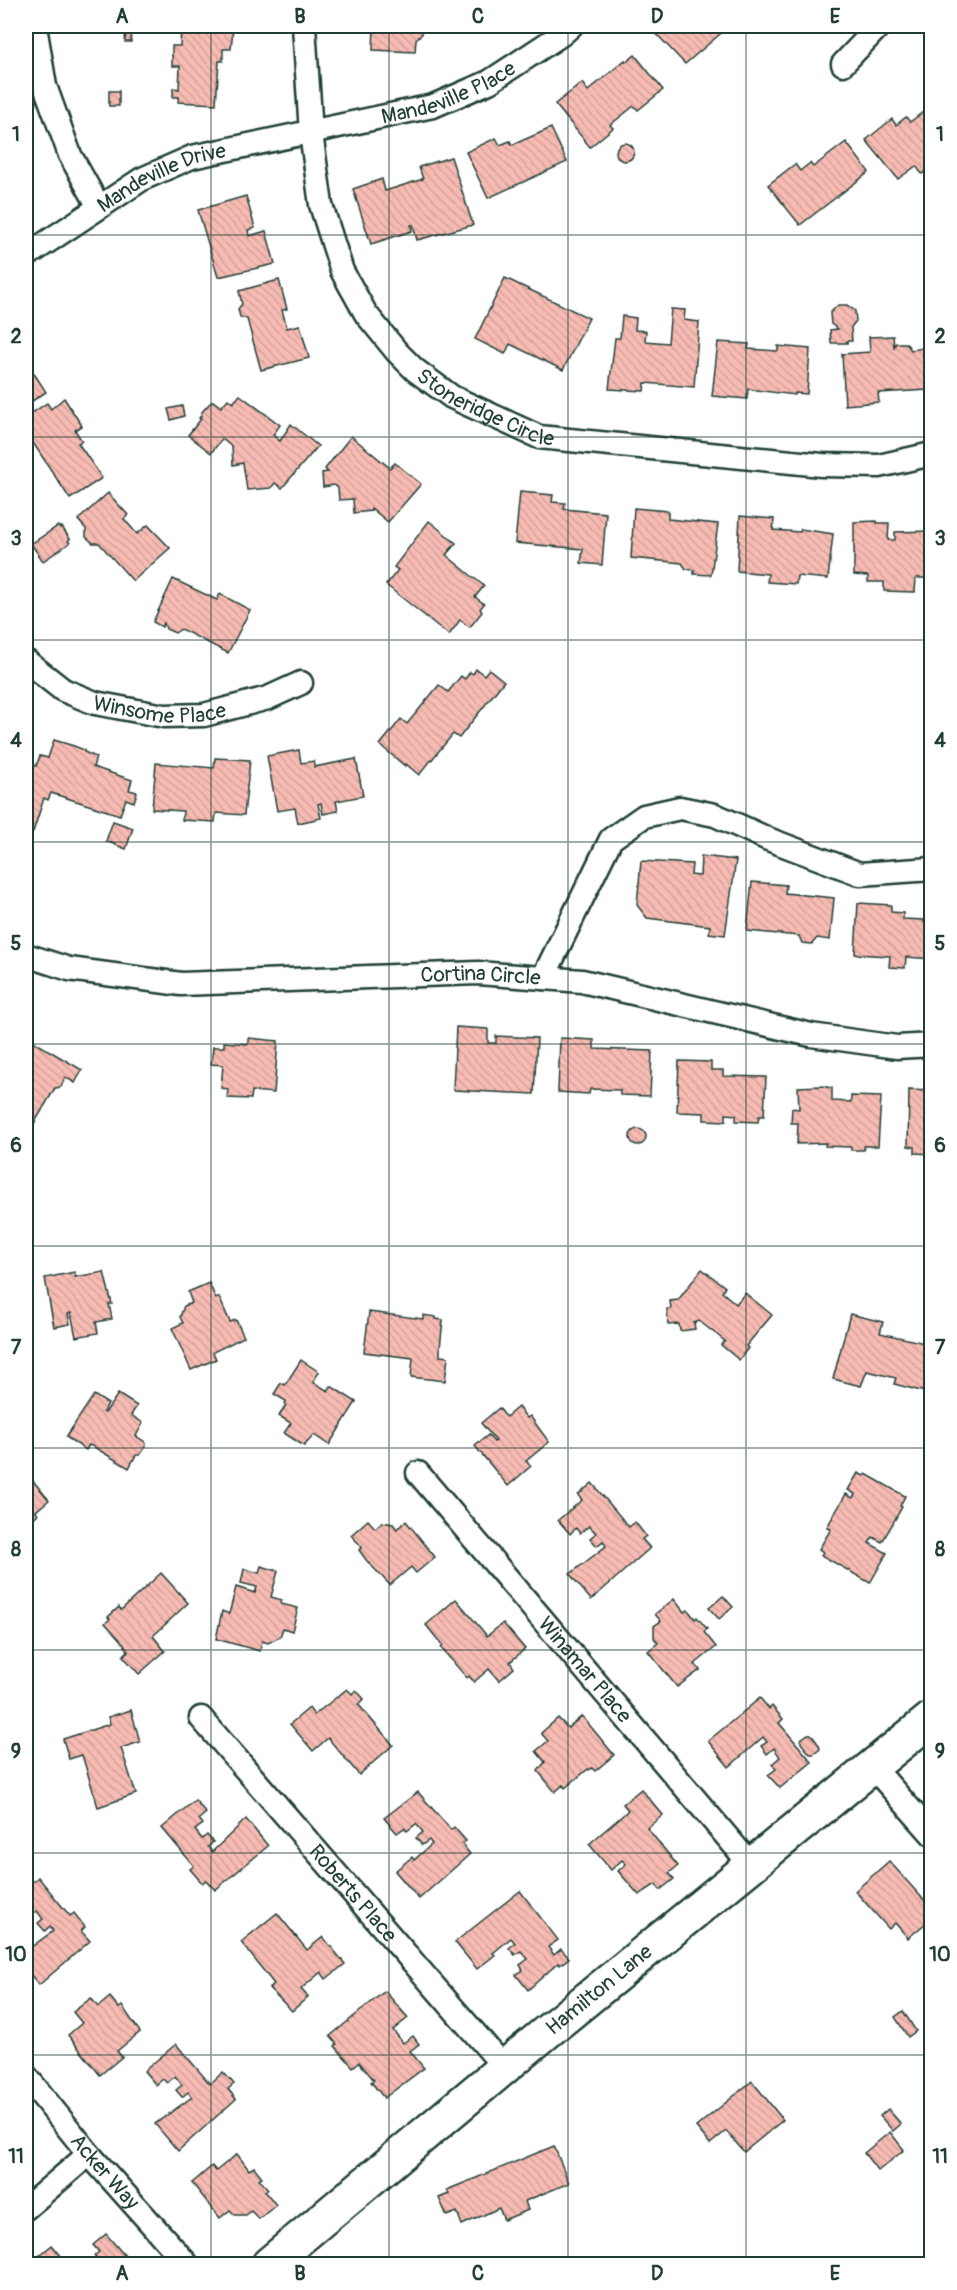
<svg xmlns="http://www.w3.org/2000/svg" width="957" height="2290" viewBox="0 0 957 2290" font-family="Pangolin,sans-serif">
  <defs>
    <pattern id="building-back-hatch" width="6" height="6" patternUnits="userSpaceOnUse" patternTransform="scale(1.5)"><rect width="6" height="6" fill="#f7bbb3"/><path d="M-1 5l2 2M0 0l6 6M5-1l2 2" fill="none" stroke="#d3a29b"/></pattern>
  </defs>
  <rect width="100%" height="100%" fill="#fff"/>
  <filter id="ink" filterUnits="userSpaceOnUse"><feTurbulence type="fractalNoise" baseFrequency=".0167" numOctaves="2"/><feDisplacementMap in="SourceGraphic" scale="12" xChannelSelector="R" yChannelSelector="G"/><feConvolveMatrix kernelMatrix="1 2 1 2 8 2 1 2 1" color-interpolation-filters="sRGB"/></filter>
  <g filter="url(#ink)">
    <!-- building -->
    <g fill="url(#building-back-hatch)" stroke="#1f3d34" stroke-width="1.5">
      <polygon points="126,26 172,26 131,26 131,42 125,42"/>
      <polygon points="181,26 231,26 233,28 231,49 223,49 223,61 219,61 216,104 178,102 179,97 173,97 173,88 179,89 180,66 172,66 172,46 180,46"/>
      <polygon points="374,26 422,26 422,34 416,39 415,52 373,50"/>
      <polygon points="649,26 723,26 726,29 685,64"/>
      <polygon points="635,55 663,90 638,110 634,106 610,125 613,128 590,147 555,104 582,83 588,91 625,60 626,62"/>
      <rect x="109" y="91" width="10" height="15"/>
      <polygon points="932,105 932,167 922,174 916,166 898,179 866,140 892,119 896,125 906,117 910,122"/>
      <polygon points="551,128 567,162 488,198 466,152 496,138 500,145 510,141 512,145"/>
      <polygon points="846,142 869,172 800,225 768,185 795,164 800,171 810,163 813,167"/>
      <circle cx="625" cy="152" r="9"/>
      <polygon points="451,157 473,225 417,240 413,225 411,225 412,231 371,244 353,189 382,179 385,191 423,179 419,167"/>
      <polygon points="246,196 255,228 248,230 249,236 266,231 275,264 218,277 198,210"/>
      <polygon points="505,278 589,318 563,370 510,344 505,354 475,339"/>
      <polygon points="279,280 287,309 282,310 287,328 300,325 309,358 261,370 247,319 240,317 238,309 242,304 239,291"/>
      <polygon points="838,305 847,305 855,311 856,321 851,327 852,341 847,341 847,343 831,343 830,330 838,329 831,324 830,313"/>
      <polygon points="671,309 685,310 684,320 699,322 694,387 645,383 644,391 609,389 615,338 620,338 622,316 636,318 635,330 646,331 645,341 668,343"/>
      <polygon points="893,336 894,347 896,343 906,343 911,350 923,348 928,390 878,393 879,402 845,405 842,354 870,352 869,337"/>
      <polygon points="718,342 749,344 748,349 778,351 778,346 810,349 807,394 795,393 795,395 748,389 747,399 712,396"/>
      <polygon points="28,364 46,392 26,405 26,365"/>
      <polygon points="240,395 280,425 273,435 280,441 291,424 318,446 282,488 275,483 271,488 247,490 243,463 233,465 232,447 222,439 211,453 188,435 201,419 199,418 202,414 201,413 209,404 213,401 221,407 228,399 233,403"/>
      <polygon points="64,398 82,426 75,430 82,441 78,443 102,478 70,499 26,432 26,417 47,403 51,409"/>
      <polygon points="182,406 184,416 171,420 168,409"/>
      <polygon points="351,436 390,468 395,463 421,484 388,522 371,508 371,511 354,513 353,499 339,500 338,488 334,485 323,487 322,473 328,472 325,469"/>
      <polygon points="520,492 553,495 552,502 565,503 564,509 606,513 602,565 581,563 583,549 515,543"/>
      <polygon points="108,493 128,515 124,519 137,534 148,525 170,548 133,581 99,543 93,543 86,537 86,529 78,520"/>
      <polygon points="634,508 668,511 668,519 718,524 711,575 694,574 694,570 686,569 682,563 631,558"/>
      <polygon points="740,516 774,519 773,530 800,532 801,529 833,534 828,579 797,576 796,584 767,582 768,574 737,571"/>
      <polygon points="429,521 456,543 446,555 484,586 475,597 484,604 480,609 482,612 470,627 460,620 449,635 386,585 398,570 394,567"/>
      <polygon points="877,521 877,523 889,523 888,540 895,540 895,532 932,531 932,578 916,578 915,592 884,591 884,582 868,582 868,576 854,575 854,522"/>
      <polygon points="58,526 60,528 62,527 70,539 68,541 70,543 43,561 31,544"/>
      <polygon points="173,579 217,600 220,594 250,610 228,653 181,629 175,633 166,629 164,623 162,627 153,622"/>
      <polygon points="476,669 484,675 489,669 504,681 459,738 453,734 419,775 406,764 405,766 380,745 401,719 407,724 439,685 448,692 461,676 465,679 470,672 473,674"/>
      <polygon points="54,740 74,746 84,750 84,752 96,757 93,767 132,780 129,790 137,792 134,802 126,799 120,815 51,793 48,800 44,798 33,832 26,830 26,791 34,765 36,766 40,756 48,758"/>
      <polygon points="299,750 301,763 314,761 314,767 356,759 363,796 336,801 338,811 323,814 321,803 318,804 321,818 298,823 295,808 277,811 267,756"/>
      <polygon points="215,758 250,760 244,815 216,813 215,822 182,820 183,811 152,809 156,763 214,768"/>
      <polygon points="113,821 133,828 126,849 106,841"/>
      <polygon points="701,856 736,860 725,935 709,933 710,926 647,918 637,905 641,861 692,864 691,875 700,876"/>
      <polygon points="752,882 786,885 785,893 834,898 830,940 817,938 812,944 802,943 799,936 747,931"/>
      <polygon points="858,903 891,905 891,912 903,913 903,919 924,920 924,922 929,922 932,921 932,959 906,957 905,968 889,967 890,956 855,954"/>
      <polygon points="456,1027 488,1029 488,1043 496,1043 496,1036 537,1038 534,1094 453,1090"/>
      <polygon points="248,1038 278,1041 274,1093 252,1091 251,1099 227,1098 228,1089 221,1088 223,1065 211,1064 213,1047 224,1047 224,1042 248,1044"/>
      <polygon points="560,1038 594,1040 594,1049 652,1051 650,1096 620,1095 620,1090 590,1089 589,1094 558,1092"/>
      <polygon points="31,1040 82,1070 75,1083 65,1077 61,1087 55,1088 28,1134 26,1132 26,1051"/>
      <polygon points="679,1061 711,1062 711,1070 723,1070 723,1076 766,1077 764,1116 759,1116 758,1122 736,1121 736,1115 726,1114 726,1121 704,1120 704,1113 677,1112"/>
      <polygon points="822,1086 832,1088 832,1101 851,1102 851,1096 881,1097 878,1146 864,1146 864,1150 851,1150 851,1147 825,1146 826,1143 797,1144 798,1123 791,1123 792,1108 799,1109 798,1087"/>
      <polygon points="909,1090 932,1091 932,1154 915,1153 915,1147 908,1146"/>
      <circle cx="638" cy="1137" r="8"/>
      <polygon points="702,1269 725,1287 722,1292 736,1304 745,1293 772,1315 746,1346 748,1348 739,1360 721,1345 725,1341 699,1321 694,1323 695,1329 680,1331 679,1324 668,1325 667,1309 671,1309 670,1301 678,1300"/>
      <polygon points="75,1272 75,1277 104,1272 112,1304 109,1304 112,1319 96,1322 98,1333 76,1337 71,1313 68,1314 70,1324 54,1327 45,1278"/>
      <polygon points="209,1283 216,1299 219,1297 230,1322 236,1320 244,1337 213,1352 216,1359 191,1370 172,1328 183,1323 180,1317 184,1306 192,1303 188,1292"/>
      <polygon points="369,1312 423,1319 423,1315 436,1317 435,1319 443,1320 440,1348 440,1356 448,1357 445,1381 411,1377 413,1358 364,1352"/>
      <polygon points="850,1314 883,1322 880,1333 925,1343 925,1346 932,1347 932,1367 925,1392 894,1384 896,1378 867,1371 861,1386 833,1379"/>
      <polygon points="301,1360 319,1372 313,1382 328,1391 331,1386 356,1402 329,1445 314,1435 304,1446 284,1433 291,1423 279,1416 286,1405 285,1404 286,1401 274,1394 281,1383 285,1385"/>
      <polygon points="118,1394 137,1406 131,1415 143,1423 136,1436 145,1442 146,1446 140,1455 136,1455 129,1468 94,1447 89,1445 86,1450 66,1437 94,1395 108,1404 103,1412 105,1413"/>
      <polygon points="518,1407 527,1418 530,1416 549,1442 526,1461 531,1466 508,1486 475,1446 488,1435 494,1442 496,1441 481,1423 499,1408 506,1417"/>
      <polygon points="858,1473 864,1476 866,1474 905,1496 900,1506 902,1507 882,1542 873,1537 869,1543 887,1553 870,1583 821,1555 823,1552 819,1549 831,1529 827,1527 846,1494 853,1498 855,1494 848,1490"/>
      <polygon points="34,1482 49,1500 36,1511 38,1514 26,1524 26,1487"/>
      <polygon points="592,1483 629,1527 635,1522 646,1536 642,1539 650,1548 591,1600 570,1574 606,1546 603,1541 597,1546 590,1538 596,1533 589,1526 580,1533 576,1528 570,1534 558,1520 582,1500 578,1495"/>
      <polygon points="368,1520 375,1528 382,1522 393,1524 397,1529 406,1521 435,1557 416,1573 411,1567 390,1585 367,1561 359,1550 362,1547 351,1535"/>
      <polygon points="261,1566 278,1571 271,1597 282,1600 281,1604 298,1608 292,1631 283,1628 280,1637 268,1643 262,1641 260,1651 216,1639 222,1611 229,1614 236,1587 255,1593 257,1587 241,1583 244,1569 259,1573"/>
      <polygon points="161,1573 188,1603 153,1636 165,1651 139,1674 123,1656 128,1651 124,1644 105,1623 110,1619 108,1617 119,1607 121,1610"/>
      <polygon points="723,1596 733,1607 719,1619 709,1608"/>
      <polygon points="456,1599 487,1636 503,1623 525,1649 510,1662 514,1668 499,1681 489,1669 474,1682 469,1676 467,1678 441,1648 443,1646 426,1625"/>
      <polygon points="674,1599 684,1612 688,1610 695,1619 697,1617 707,1629 704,1632 716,1647 695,1664 700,1670 677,1687 648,1651 658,1643 654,1638 654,1626 661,1621 655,1614"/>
      <polygon points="347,1689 352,1694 356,1690 364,1699 358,1704 393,1745 359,1775 328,1738 313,1751 290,1724 309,1708 314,1715"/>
      <polygon points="760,1698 769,1709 772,1706 783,1719 779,1723 812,1762 780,1788 768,1775 776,1769 772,1764 780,1757 774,1748 767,1754 761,1746 767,1742 763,1737 729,1767 708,1741"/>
      <polygon points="131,1710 140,1742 121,1748 136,1794 98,1807 82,1755 69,1759 63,1739 110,1724 108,1717"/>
      <polygon points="582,1716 614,1755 595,1771 592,1768 589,1770 588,1769 565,1788 563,1785 555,1792 538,1771 545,1762 536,1751 548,1741 541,1733 558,1718 568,1728"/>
      <polygon points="808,1734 811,1734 819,1745 820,1749 814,1754 810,1754 801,1743 801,1739"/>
      <polygon points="641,1789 663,1815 647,1828 678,1866 669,1873 674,1879 660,1890 656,1884 639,1895 618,1871 626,1864 622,1860 611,1870 589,1844 623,1815 628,1810 623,1804"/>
      <polygon points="418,1792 451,1830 454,1827 466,1841 462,1844 470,1854 419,1899 395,1871 412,1857 414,1860 432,1844 429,1840 422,1845 416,1838 423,1832 416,1824 407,1831 404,1828 397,1833 384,1818"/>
      <polygon points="195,1800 206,1813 199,1819 203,1824 195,1830 202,1839 207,1835 213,1842 208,1847 212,1852 246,1819 268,1846 215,1890 206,1880 202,1883 190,1869 194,1866 162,1828"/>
      <polygon points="889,1861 932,1909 932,1918 908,1938 895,1923 889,1929 855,1891"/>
      <polygon points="38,1877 70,1916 74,1913 85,1927 81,1931 90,1941 39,1985 26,1969 26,1951 53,1931 50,1926 45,1931 38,1923 43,1919 37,1911 28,1918 26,1916 26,1888"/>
      <polygon points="520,1891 558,1940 548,1947 554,1955 561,1949 569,1958 560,1965 558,1963 528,1990 516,1975 523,1970 520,1965 528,1959 521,1951 515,1955 509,1948 515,1943 511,1938 493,1953 495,1955 477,1969 455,1942"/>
      <polygon points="277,1913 307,1950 323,1937 345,1964 326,1979 321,1972 301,1989 308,1997 292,2011 269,1988 274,1984 241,1942"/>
      <polygon points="385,1991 408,2018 393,2030 403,2043 413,2036 419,2044 410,2051 424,2068 384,2098 371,2082 374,2080 359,2062 353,2067 335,2046 337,2044 330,2036"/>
      <polygon points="110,1997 119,2008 122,2006 140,2032 117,2051 122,2057 100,2075 68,2035 82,2023 73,2012 91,1998 98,2007"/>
      <polygon points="903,2011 916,2031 908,2037 895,2017"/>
      <polygon points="176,2044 210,2084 223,2072 234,2084 228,2089 236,2099 178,2151 155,2124 192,2097 188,2092 182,2097 176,2090 182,2085 175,2076 167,2083 163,2079 156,2085 144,2071"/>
      <polygon points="752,2081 783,2120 744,2152 726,2131 710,2144 696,2127"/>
      <polygon points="888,2109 901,2124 893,2131 880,2116"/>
      <polygon points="890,2132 904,2150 878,2171 864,2153"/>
      <polygon points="554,2146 569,2183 525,2201 528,2210 504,2220 499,2208 462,2225 457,2212 447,2216 439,2198 449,2194 447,2190"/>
      <polygon points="237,2154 249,2170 254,2167 262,2177 259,2179 268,2189 265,2191 276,2205 259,2219 251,2211 246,2215 235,2215 230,2210 220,2218 192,2183 212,2166 216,2171"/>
      <polygon points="106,2234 132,2264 101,2264 94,2256 99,2252 93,2245"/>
      <polygon points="52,2245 68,2264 29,2264"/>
    </g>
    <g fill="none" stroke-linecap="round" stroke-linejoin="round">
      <defs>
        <g id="street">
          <polyline points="35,26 45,86 70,155 99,207"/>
          <path id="s1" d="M 304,26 L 311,133 L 321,205 L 342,271 L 366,314 L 397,352 L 415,370 L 452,397 L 539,437 L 822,465 L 879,466 L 932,454"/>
          <polyline points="843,64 879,26"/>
          <path id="s2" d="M 26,256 L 142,179 L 192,157 L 433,106 L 489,82 L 562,34 L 571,26"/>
          <path id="s3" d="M 26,661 L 63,690 L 95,703 L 164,716 L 204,715 L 268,698 L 301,683"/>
          <path id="s4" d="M 26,955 L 69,969 L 181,984 L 478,973 L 582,981 L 811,1035 L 897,1047 L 932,1045"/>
          <polyline points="543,978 611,839 644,816 680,808 715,815 768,839 860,874 932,869"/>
          <path id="s5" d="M 418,1473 L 751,1865"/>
          <path id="s6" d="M 201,1718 L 505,2068"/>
          <polyline points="873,1767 932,1834"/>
          <path id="s7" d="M 26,2076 L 89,2154 L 187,2264"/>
          <polyline points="26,2208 89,2154"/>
        </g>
        <g id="secondary">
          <path id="s8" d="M 269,2264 L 543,2035 L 932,1718"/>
        </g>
      </defs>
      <!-- street casing -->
      <use href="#street" stroke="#1f3d34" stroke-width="27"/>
      <!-- secondary casing -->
      <use href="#secondary" stroke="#1f3d34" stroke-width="38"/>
      <!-- street -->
      <use href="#street" stroke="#fff" stroke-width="22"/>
      <!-- secondary -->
      <use href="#secondary" stroke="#fff" stroke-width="33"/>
    </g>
  </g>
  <!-- grid -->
  <path fill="none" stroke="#1f3d34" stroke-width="1.5" stroke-opacity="0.55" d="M 211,26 L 211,2264M 389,26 L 389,2264M 568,26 L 568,2264M 746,26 L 746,2264M 26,235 L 932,235M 26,437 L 932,437M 26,640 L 932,640M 26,842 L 932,842M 26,1044 L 932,1044M 26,1246 L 932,1246M 26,1448 L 932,1448M 26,1650 L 932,1650M 26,1853 L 932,1853M 26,2055 L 932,2055"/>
  <g text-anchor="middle" stroke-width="6" stroke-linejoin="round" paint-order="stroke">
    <!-- street labels -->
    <g font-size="21" fill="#1f3d34" stroke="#fff">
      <text dy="7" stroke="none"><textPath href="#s2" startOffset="459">Mandeville Place</textPath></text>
      <text dy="7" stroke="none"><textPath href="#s2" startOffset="158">Mandeville Drive</textPath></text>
      <text dy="7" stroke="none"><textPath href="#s1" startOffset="454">Stoneridge Circle</textPath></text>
      <text dy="7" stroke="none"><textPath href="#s3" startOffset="147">Winsome Place</textPath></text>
      <text dy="7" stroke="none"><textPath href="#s4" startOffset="458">Cortina Circle</textPath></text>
      <text dy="7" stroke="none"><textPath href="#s5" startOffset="258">Winamar Place</textPath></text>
      <text dy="7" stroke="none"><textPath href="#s6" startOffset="232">Roberts Place</textPath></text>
      <text dy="7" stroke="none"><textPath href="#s8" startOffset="429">Hamilton Lane</textPath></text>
      <text dy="7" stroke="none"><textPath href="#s7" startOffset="124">Acker Way</textPath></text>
    </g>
  </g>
  <!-- margin -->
  <rect width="957" height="2290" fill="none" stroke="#fff" stroke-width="66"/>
  <rect x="33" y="33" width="891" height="2224" fill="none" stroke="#1f3d34" stroke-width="2"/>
  <g font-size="20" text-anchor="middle" font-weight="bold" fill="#1f3d34">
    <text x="122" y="23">A</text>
    <text x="300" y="23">B</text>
    <text x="478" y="23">C</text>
    <text x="657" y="23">D</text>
    <text x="835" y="23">E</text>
    <text x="16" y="141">1</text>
    <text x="940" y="141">1</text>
    <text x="16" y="343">2</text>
    <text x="940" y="343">2</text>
    <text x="16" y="545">3</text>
    <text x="940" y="545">3</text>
    <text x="16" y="747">4</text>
    <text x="940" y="747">4</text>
    <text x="16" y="950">5</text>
    <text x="940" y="950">5</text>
    <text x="16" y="1152">6</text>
    <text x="940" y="1152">6</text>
    <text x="16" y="1354">7</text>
    <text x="940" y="1354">7</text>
    <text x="16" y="1556">8</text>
    <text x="940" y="1556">8</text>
    <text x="16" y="1758">9</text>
    <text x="940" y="1758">9</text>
    <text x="16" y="1961">10</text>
    <text x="940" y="1961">10</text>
    <text x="16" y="2163">11</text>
    <text x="940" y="2163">11</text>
    <text x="122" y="2280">A</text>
    <text x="300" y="2280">B</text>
    <text x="478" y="2280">C</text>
    <text x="657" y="2280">D</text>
    <text x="835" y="2280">E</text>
  </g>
</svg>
